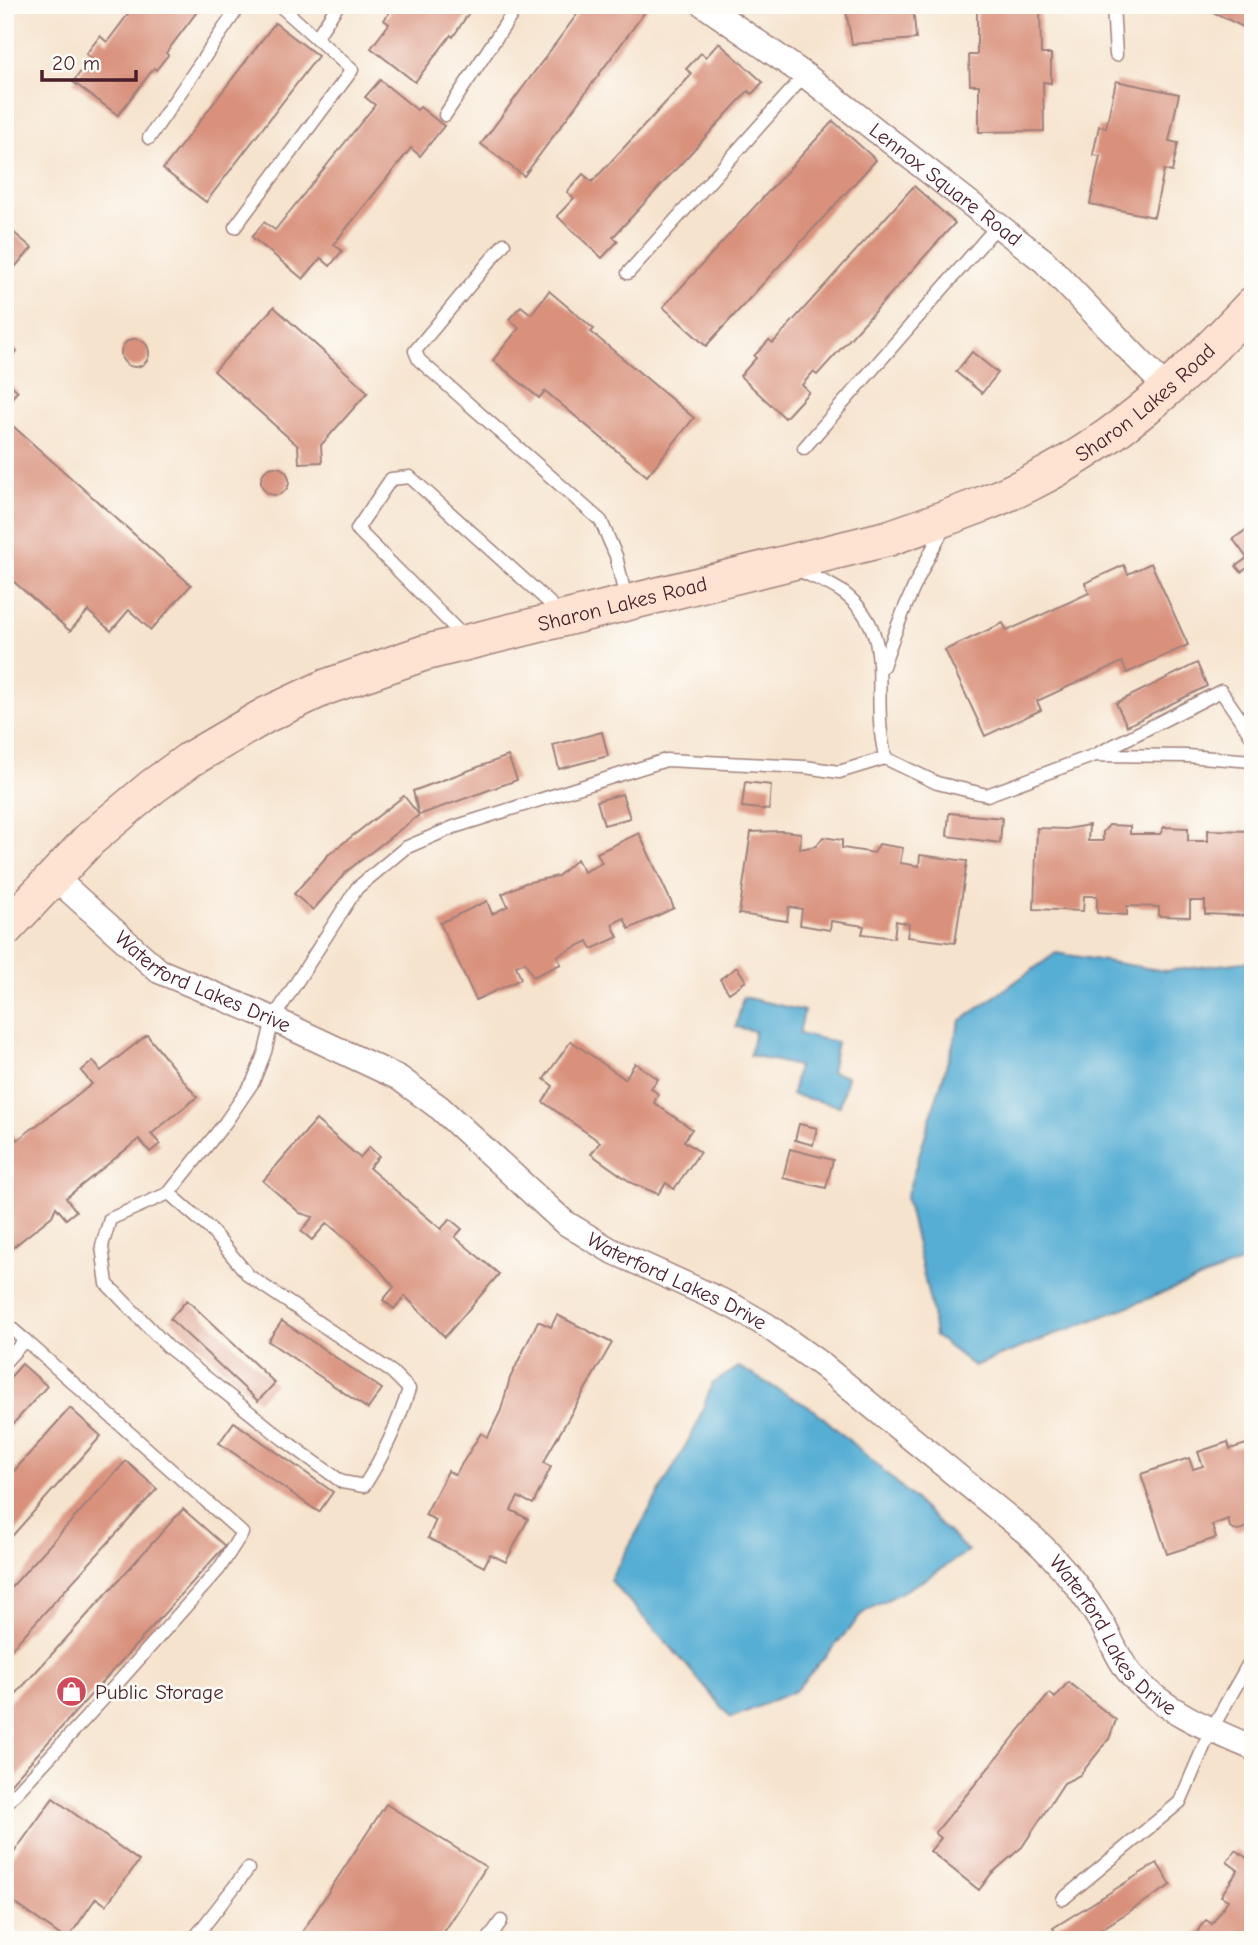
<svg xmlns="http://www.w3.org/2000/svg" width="1258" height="1945" viewBox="0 0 1258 1945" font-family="'Comic Neue',sans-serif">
  <rect width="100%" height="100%" fill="#fdfcf7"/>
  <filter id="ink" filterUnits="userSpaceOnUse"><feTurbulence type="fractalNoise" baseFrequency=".0143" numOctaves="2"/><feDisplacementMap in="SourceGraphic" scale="14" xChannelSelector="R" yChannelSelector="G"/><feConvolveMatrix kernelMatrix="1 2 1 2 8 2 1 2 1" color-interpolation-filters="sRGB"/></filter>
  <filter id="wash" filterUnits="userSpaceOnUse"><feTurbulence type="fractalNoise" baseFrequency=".00686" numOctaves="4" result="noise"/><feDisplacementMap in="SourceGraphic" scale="28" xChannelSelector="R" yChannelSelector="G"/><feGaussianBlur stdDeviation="1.57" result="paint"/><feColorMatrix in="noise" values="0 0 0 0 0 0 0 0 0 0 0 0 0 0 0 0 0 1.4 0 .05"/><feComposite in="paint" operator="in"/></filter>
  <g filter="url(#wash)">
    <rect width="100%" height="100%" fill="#f6e3cd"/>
    <!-- water -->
    <g fill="#57aed4" stroke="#506680" stroke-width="2">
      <polygon points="1056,953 1165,971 1253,961 1253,1258 974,1366 935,1336 931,1306 906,1198 960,1021"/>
      <polygon points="743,997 804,1011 799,1034 837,1042 831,1072 847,1076 840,1106 792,1095 798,1066 750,1055 755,1031 736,1027"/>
      <polygon points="739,1367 816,1411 897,1483 968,1551 926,1579 864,1612 795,1691 731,1718 670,1646 610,1580 696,1427 712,1384"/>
    </g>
    <g id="blocks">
      <!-- building -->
      <g fill="#d9917b">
        <polygon points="135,5 202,5 166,53 168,55 156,70 154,68 118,115 73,82 91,58 86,54 100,36 107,42"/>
        <polygon points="395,5 405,9 407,5 474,5 453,37 451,35 415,82 371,48 389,24 384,20"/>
        <polygon points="584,5 650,5 524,176 481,144"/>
        <polygon points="845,5 913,5 916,39 852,44"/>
        <polygon points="1199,5 1253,5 1253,32"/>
        <polygon points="1040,6 1041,54 1051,54 1051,83 1043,82 1044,131 979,132 979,85 970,85 969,55 977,55 977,7"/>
        <polygon points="275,23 318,56 206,202 163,169"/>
        <polygon points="719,43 763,82 752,94 748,91 613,237 618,241 602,258 557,216 574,198 567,192 583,174 592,182 692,74 686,69 701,53 706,57"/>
        <polygon points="380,80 417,110 420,107 444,126 420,156 411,148 334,244 342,251 330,266 321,258 303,279 252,237 264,222 275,230 375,105 365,97"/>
        <polygon points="1116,81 1179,94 1169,141 1178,143 1172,172 1164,170 1154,217 1090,204 1100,156 1093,155 1099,126 1106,128"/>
        <polygon points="833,121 876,160 706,346 663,307"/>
        <polygon points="914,186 955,223 817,375 813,372 802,385 809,392 785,418 740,376 756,358 754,356 769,340 773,343"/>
        <polygon points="5,225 32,248 5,278"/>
        <polygon points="549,291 594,329 591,332 694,418 647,476 545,391 539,398 493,360 519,328 509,319 521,306 531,314"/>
        <polygon points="5,302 14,309 5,319"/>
        <polygon points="274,307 368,392 321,445 322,462 299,463 298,446 214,371"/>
        <circle cx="135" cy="353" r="14"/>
        <polygon points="5,341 17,351 5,364"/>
        <polygon points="972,352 998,373 982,393 956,372"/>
        <polygon points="5,380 18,391 5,405"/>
        <polygon points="5,419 191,585 151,630 129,610 111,631 88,611 70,631 5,574"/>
        <circle cx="275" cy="481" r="14"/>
        <polygon points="1253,525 1253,564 1241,572 1236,566 1247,558 1233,539"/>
        <polygon points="1151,563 1188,645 1127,673 1122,662 1037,701 1041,710 985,736 945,650 1003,623 1007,631 1089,593 1085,583 1124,565 1128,574"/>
        <polygon points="1197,663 1207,686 1127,726 1116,703"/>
        <polygon points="602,732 608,756 559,769 553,745"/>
        <polygon points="508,756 517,780 419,815 413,791"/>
        <polygon points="745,782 771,785 769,810 742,807"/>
        <polygon points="622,794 630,818 604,825 597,801"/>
        <polygon points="404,796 419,815 347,871 313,910 294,894 328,855"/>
        <polygon points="949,813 1002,818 1000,843 947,836"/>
        <polygon points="1089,825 1088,841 1103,841 1103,832 1109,825 1130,826 1130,834 1160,834 1164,827 1188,828 1188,841 1208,841 1208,830 1253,831 1253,916 1205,914 1205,901 1190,901 1190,917 1159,916 1159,907 1127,906 1127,915 1097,913 1097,896 1084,896 1083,911 1034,909 1037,828 1066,829"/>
        <polygon points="781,831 801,833 800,849 816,846 823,837 842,840 842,848 874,853 879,844 903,848 900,863 919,866 920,855 967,861 955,943 907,937 909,924 896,921 894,938 862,934 864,926 831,921 830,930 800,925 802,909 789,907 787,921 739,914 751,832"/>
        <polygon points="639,833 674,908 629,929 624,918 612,924 618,937 592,949 588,941 557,956 561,964 533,977 525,962 516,966 521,979 476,1000 440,923 487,901 492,914 508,906 502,894 525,883 558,876 577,859 584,872 602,863 597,853"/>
        <polygon points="737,967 746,981 729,993 720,979"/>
        <polygon points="147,1035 197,1097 151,1134 160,1144 150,1152 139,1139 66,1198 76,1211 66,1219 56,1207 52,1216 12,1248 5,1240 5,1150 8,1148 5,1145 5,1130 7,1128 17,1140 92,1084 81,1071 93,1061 101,1071"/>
        <polygon points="571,1041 625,1079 635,1063 658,1079 651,1088 658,1094 654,1103 692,1129 684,1141 700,1152 674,1189 666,1183 658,1194 632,1183 591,1154 600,1142 543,1102 553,1086 544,1079"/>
        <polygon points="316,1120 360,1158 369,1147 379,1156 369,1168 441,1229 450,1219 462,1229 455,1237 499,1274 445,1337 405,1296 394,1309 383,1300 394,1287 373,1262 327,1223 312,1240 301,1231 313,1217 300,1213 263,1181"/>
        <polygon points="799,1124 817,1128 813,1145 795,1140"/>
        <polygon points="790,1149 833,1160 826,1188 783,1178"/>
        <polygon points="187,1300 275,1383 258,1401 170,1319"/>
        <polygon points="557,1315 612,1343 549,1452 544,1463 551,1467 533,1504 518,1497 511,1510 528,1519 506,1562 490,1554 484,1567 428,1538 436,1520 425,1515 448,1471 455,1475 481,1433 488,1437 501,1410 510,1378 538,1321 551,1327"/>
        <polygon points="282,1321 382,1389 368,1409 268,1341"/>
        <polygon points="22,1364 47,1386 5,1433 5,1383"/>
        <polygon points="70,1408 101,1436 5,1544 5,1481"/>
        <polygon points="234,1422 333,1492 319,1512 219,1443"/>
        <polygon points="1228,1442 1230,1449 1253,1442 1253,1525 1237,1531 1230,1527 1228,1519 1212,1525 1216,1538 1167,1554 1141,1474 1189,1458 1193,1469 1203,1466 1198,1452"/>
        <polygon points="126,1461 157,1489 5,1656 5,1594"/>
        <polygon points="183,1509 225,1546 5,1790 5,1706"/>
        <polygon points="1068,1682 1116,1720 1109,1739 1080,1775 1064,1783 1022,1847 991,1874 979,1890 930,1851 941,1838 935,1833 1050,1693 1055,1698"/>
        <polygon points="53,1798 139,1861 106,1905 96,1898 67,1940 5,1896 5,1865"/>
        <polygon points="386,1804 486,1867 439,1940 297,1940"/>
        <polygon points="1253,1849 1253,1940 1192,1940 1206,1920 1212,1924 1228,1900 1221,1896 1238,1870 1227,1862 1235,1850 1247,1858"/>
        <polygon points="1157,1863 1171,1885 1084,1940 1060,1940 1053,1928"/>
      </g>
    </g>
  </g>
  <g filter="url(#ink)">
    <use href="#blocks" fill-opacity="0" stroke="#a0817c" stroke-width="2"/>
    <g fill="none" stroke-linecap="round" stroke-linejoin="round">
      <defs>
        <g id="lane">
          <polyline points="1113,5 1116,55"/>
          <polyline points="316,38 338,5"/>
          <polyline points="445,115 518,5"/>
          <polyline points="149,138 240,5"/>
          <polyline points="235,227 352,70 279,5"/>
          <polyline points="504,244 415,351 419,360 601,521 616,556 626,600"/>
          <polyline points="628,273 805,75"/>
          <polyline points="804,448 998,225"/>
          <path d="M 796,569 C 812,577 831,583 845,594 C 889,629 877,671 880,720 C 880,732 883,745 885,758"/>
          <polyline points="466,639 357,529 391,479 410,477 562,614"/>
          <path d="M 883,666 C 900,615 918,574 945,526"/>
          <polyline points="1097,754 1221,691 1253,738"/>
          <path d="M 169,1193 L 210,1229 L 249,1276 L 392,1372 L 409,1389 C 398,1424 384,1455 364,1486 L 342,1482 L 283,1439 L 168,1347 L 107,1284 L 102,1246 L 110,1219 L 169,1193 L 225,1123 L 253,1082 L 265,1052 L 273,1019 L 357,888 L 405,848 L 454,827 L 666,760 L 805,767 L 839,772 L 885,758 L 937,783 L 987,795 L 1095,755 L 1187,756 L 1253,761"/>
          <polyline points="5,1323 25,1340"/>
          <polyline points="5,1362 25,1340 242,1533 219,1569 107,1695 5,1805"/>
          <polyline points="1063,1899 1180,1802 1211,1730 1253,1656"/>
          <polyline points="193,1940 248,1869"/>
          <polyline points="488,1940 501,1921"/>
        </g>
        <g id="street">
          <path id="s1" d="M 704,5 L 805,75 L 1044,261 L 1167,389"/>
          <path id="s2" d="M 53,876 L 159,971 L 273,1019 L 399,1078 L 440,1108 L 564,1222 L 610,1250 L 733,1306 L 766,1325 L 823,1366 L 1032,1537 C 1062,1564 1082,1591 1103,1625 C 1112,1642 1120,1663 1133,1677 C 1164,1711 1211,1730 1253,1748"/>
        </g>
        <g id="secondary">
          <path id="s3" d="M 5,929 L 90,839 L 152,787 L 189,760 L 266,715 L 326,687 L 424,653 L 889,538 C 939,520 991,504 1038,479 C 1122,436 1190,372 1253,304"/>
        </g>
      </defs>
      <!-- lane casing -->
      <use href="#lane" stroke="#a0817c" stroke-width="15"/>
      <!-- street casing -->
      <use href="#street" stroke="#a0817c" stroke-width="27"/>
      <!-- secondary casing -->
      <use href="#secondary" stroke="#a0817c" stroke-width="38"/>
      <!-- lane -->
      <use href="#lane" stroke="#fff" stroke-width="12"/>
      <!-- street -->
      <use href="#street" stroke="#fff" stroke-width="24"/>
      <!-- secondary -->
      <use href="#secondary" stroke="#fee3d2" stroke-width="35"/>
    </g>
  </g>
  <!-- icons -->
  <defs>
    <symbol id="shop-disc" viewBox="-11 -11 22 22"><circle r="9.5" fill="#d1495b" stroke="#fdfcf7"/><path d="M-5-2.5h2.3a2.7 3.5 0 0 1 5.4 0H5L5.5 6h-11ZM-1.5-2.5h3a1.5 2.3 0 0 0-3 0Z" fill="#fff"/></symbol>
  </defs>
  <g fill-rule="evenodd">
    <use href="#shop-disc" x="54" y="1674" width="35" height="35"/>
  </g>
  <g text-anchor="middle" stroke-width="5" stroke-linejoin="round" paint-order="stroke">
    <!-- street labels -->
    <g font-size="21" fill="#4a1f2b" stroke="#fdfcf7">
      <text dy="7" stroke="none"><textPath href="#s1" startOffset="301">Lennox Square Road</textPath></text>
      <text dy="7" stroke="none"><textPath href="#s3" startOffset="1281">Sharon Lakes Road</textPath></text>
      <text dy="7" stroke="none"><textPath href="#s3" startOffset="714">Sharon Lakes Road</textPath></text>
      <text dy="7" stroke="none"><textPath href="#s2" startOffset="186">Waterford Lakes Drive</textPath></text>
      <text dy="7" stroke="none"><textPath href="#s2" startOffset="752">Waterford Lakes Drive</textPath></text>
      <text dy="7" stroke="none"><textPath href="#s2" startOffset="1320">Waterford Lakes Drive</textPath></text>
    </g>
    <!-- poi labels -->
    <g font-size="21" fill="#4a1f2b" stroke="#fdfcf7" text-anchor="start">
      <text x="95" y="1699">Public Storage</text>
    </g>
  </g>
  <!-- margin -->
  <rect width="1258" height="1945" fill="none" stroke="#fdfcf7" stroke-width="28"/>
  <!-- scale -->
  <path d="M42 70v10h94v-10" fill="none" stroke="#4a1f2b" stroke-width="3.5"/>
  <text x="52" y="70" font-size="21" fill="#4a1f2b" stroke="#fdfcf7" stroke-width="5" paint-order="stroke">20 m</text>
</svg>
